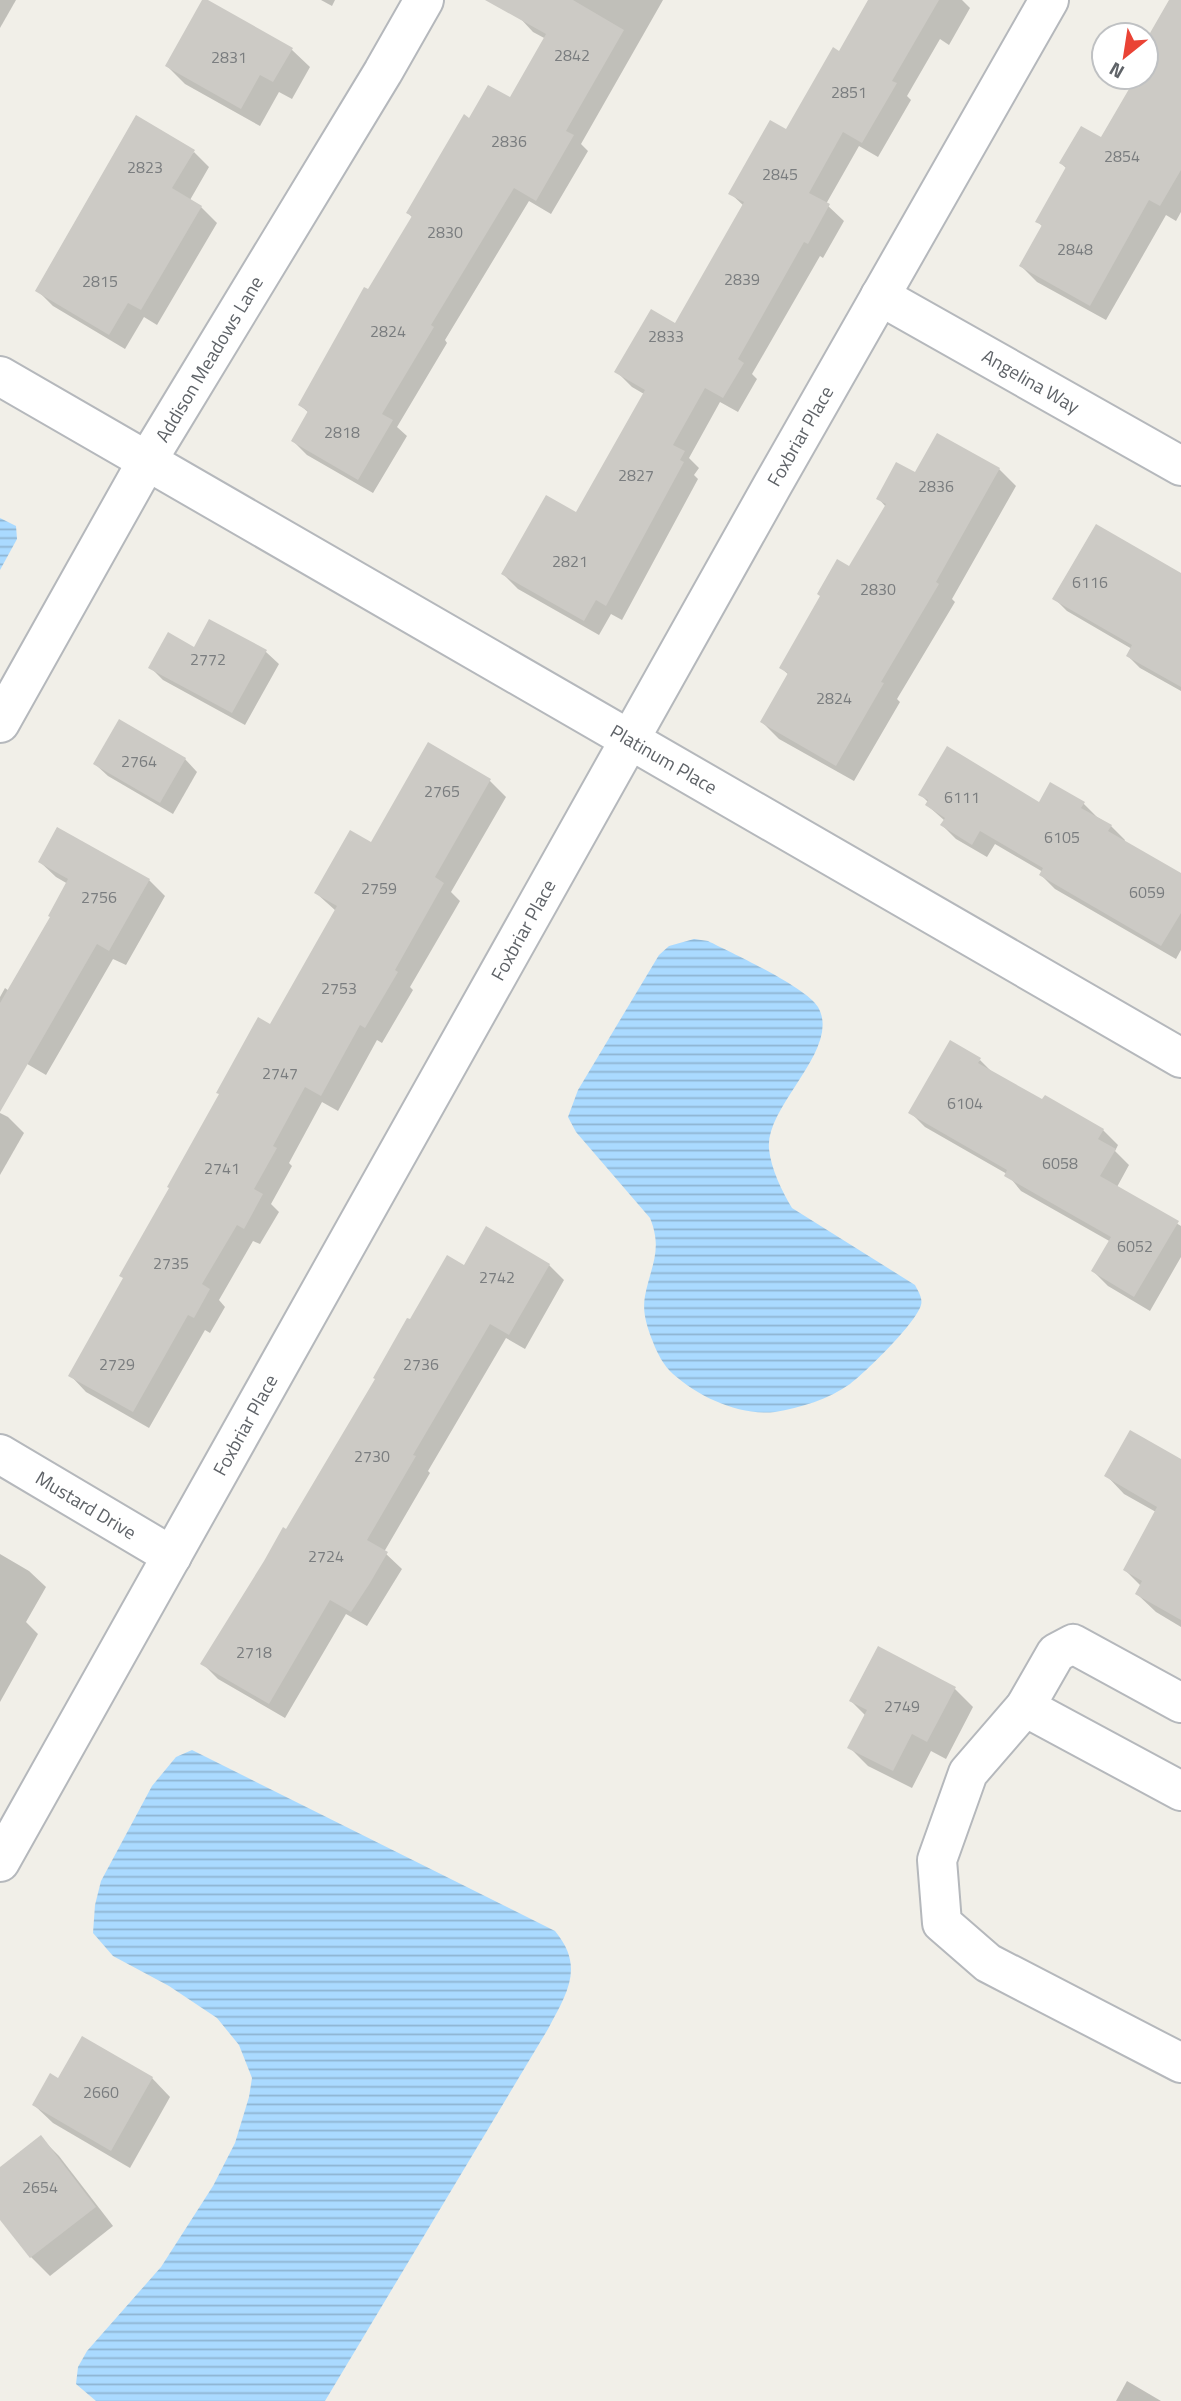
<svg xmlns="http://www.w3.org/2000/svg" width="1181" height="2401" viewBox="0 0 1181 2401" font-family="'Titillium Web',sans-serif">
  <defs>
    <pattern id="water-rules" width="6" height="5" patternUnits="userSpaceOnUse" patternTransform="scale(1.75)"><rect width="6" height="5" fill="#aadaff"/><path d="M0 2.5h6" fill="none" stroke="#8eb4d2"/></pattern>
  </defs>
  <rect width="100%" height="100%" fill="#f1efe8"/>
  <!-- water -->
  <g fill="url(#water-rules)">
    <polygon points="0,518 16,526 17,539 0,570"/>
    <path d="M 694,939 L 708,941 C 732,953 806,987 818,1007 C 842,1049 765,1105 769,1149 C 771,1169 782,1191 792,1208 L 915,1285 C 918,1291 923,1298 921,1305 C 916,1323 866,1372 850,1384 C 829,1399 800,1408 775,1412 C 739,1416 699,1397 673,1374 C 664,1366 657,1353 653,1342 C 647,1327 642,1312 645,1296 C 651,1265 663,1250 650,1218 L 576,1132 L 568,1117 L 578,1090 L 659,955 L 669,946 Z"/>
    <path d="M 192,1750 L 555,1931 C 585,1967 567,1993 548,2029 L 325,2401 L 96,2401 L 76,2384 L 78,2367 L 87,2351 L 161,2267 L 213,2186 L 235,2143 L 249,2097 L 252,2078 L 239,2045 L 217,2018 L 169,1986 L 113,1956 L 93,1933 L 95,1905 L 101,1881 L 152,1786 L 176,1757 Z"/>
  </g>
  <!-- shadow -->
  <g fill="#0003">
    <polygon points="0,0 16,0 0,28"/>
    <polygon points="204,0 291,49 310,67 292,99 279,92 260,126 185,84 167,66"/>
    <polygon points="321,0 335,0 332,6"/>
    <polygon points="529,0 663,0 581,144 588,151 551,214 529,201 445,340 447,343 397,427 407,436 373,493 307,455 293,441 309,413 300,405 413,218 408,213 470,120 510,100 546,39 533,32 519,17"/>
    <polygon points="870,0 962,0 970,8 949,45 940,39 907,96 911,100 878,157 859,146 826,204 844,221 823,258 820,256 752,374 757,379 738,412 720,402 689,458 699,468 694,475 698,479 622,620 611,614 599,635 518,589 503,574 576,514 644,394 632,387 617,372 676,326 744,206 731,194 786,132 840,53"/>
    <polygon points="1171,0 1181,0 1181,212 1176,221 1166,215 1106,320 1037,282 1021,266 1043,227 1037,221 1067,169 1061,163 1102,139 1136,80 1132,77 1146,77 1146,35 1141,35 1143,32 1151,36"/>
    <polygon points="194,152 209,167 190,200 201,207 217,223 157,325 144,317 125,349 53,306 38,291"/>
    <polygon points="999,469 1016,486 952,599 955,602 897,699 900,702 854,781 779,739 762,722 789,675 781,668 849,568 886,507 878,498 916,475"/>
    <polygon points="1181,574 1181,691 1140,668 1128,656 1132,649 1067,611 1055,599"/>
    <polygon points="210,621 266,652 279,664 245,725 163,680 150,667 195,649"/>
    <polygon points="429,745 490,781 506,797 451,892 460,901 410,987 413,990 382,1043 377,1040 338,1111 322,1102 289,1163 292,1166 271,1204 279,1212 260,1244 253,1241 219,1300 225,1307 210,1333 205,1330 149,1428 86,1392 70,1375 336,911 316,893 372,844"/>
    <polygon points="185,759 197,772 173,814 108,776 95,764"/>
    <polygon points="921,795 1040,804 1083,803 1097,817 1111,826 1125,840 1124,842 1181,875 1181,950 1176,959 1055,889 1041,875 1043,872 995,844 987,857 956,839 942,825 945,821 927,805 928,802"/>
    <polygon points="40,862 149,880 165,896 126,965 113,959 46,1075 0,1048 0,997 5,988 9,991 52,918 68,884 56,877"/>
    <polygon points="980,1060 995,1075 1043,1102 1103,1130 1118,1145 1115,1151 1129,1165 1117,1187 1181,1226 1181,1257 1150,1311 1108,1286 1093,1271 1111,1242 1021,1191 1007,1174 925,1127 910,1112"/>
    <polygon points="0,1113 8,1117 24,1133 0,1175"/>
    <polygon points="549,1265 564,1280 525,1349 506,1338 428,1471 430,1473 384,1552 402,1569 367,1626 346,1614 285,1718 218,1679 202,1663 286,1531 411,1322 464,1267"/>
    <polygon points="1181,1461 1181,1627 1156,1612 1137,1594 1141,1586 1125,1570 1156,1512 1124,1494 1106,1475"/>
    <polygon points="0,1554 29,1571 46,1587 26,1622 38,1634 0,1702"/>
    <polygon points="954,1688 973,1707 946,1759 931,1751 912,1788 868,1766 849,1747 866,1716 851,1701"/>
    <polygon points="152,2078 170,2097 130,2168 53,2123 34,2105"/>
    <polygon points="41,2138 59,2156 113,2226 50,2276 31,2257 0,2217 0,2169"/>
    <polygon points="1127,2381 1161,2401 1116,2401"/>
  </g>
  <!-- building -->
  <g fill="#cccac5">
    <polygon points="202,0 208,0 293,48 273,82 260,75 241,109 165,66"/>
    <polygon points="485,0 573,0 624,30 566,131 574,135 536,201 514,188 431,325 434,327 382,414 393,420 358,480 291,441 308,411 298,405 364,287 368,289 412,216 406,213 464,114 469,118 488,85 510,97 546,34"/>
    <polygon points="868,0 939,0 892,81 897,83 862,143 843,132 809,193 830,204 808,244 804,242 738,359 744,363 723,398 705,388 673,445 685,451 680,460 684,462 606,606 596,600 584,621 501,574 546,495 576,512 645,390 614,372 651,309 675,323 744,202 728,194 770,120 786,129 833,47 839,51"/>
    <polygon points="1169,0 1181,0 1181,170 1160,206 1149,200 1090,306 1019,266 1042,225 1035,222 1066,167 1059,163 1081,126 1101,137 1136,77 1146,77 1146,35 1139,35 1142,30 1150,33"/>
    <polygon points="136,115 195,150 172,188 202,206 141,310 128,303 109,335 35,291"/>
    <polygon points="937,433 1000,468 936,582 939,584 881,682 884,683 836,766 760,722 788,673 779,668 820,596 817,594 837,559 849,566 886,504 876,499 896,462 915,472"/>
    <polygon points="1096,524 1181,573 1181,687 1126,656 1132,645 1052,599"/>
    <polygon points="209,619 267,650 232,713 148,668 168,632 194,647"/>
    <polygon points="119,719 186,758 160,803 93,764"/>
    <polygon points="428,742 491,779 435,877 444,883 395,970 398,972 365,1028 360,1025 321,1096 305,1087 273,1146 277,1148 254,1189 263,1194 244,1229 237,1225 202,1284 210,1289 194,1318 188,1315 133,1412 68,1376 123,1278 119,1276 169,1188 167,1187 219,1094 216,1093 258,1017 270,1024 337,906 314,893 350,830 371,842"/>
    <polygon points="947,746 1039,802 1050,782 1085,802 1081,808 1112,825 1108,831 1181,873 1181,913 1161,946 1039,875 1043,868 980,831 972,845 940,825 945,818 925,805 928,800 918,795"/>
    <polygon points="57,827 150,879 109,951 97,944 0,1112 0,1003 50,917 48,916 68,879 38,862"/>
    <polygon points="950,1040 981,1058 978,1063 1042,1099 1045,1095 1104,1129 1098,1139 1116,1149 1100,1176 1179,1221 1134,1297 1091,1271 1111,1237 1004,1176 1007,1170 908,1113"/>
    <polygon points="486,1226 550,1264 509,1335 490,1324 413,1455 416,1456 367,1540 388,1552 370,1583 351,1612 330,1600 269,1704 200,1664 264,1561 283,1527 286,1529 375,1379 373,1378 407,1318 410,1319 447,1255 464,1265"/>
    <polygon points="1130,1430 1181,1459 1181,1620 1135,1594 1142,1581 1123,1570 1157,1507 1104,1476"/>
    <polygon points="878,1646 956,1687 927,1742 912,1734 893,1771 847,1748 867,1710 849,1701"/>
    <polygon points="82,2036 153,2077 111,2151 32,2105 50,2073 58,2078"/>
    <polygon points="41,2135 96,2207 30,2258 0,2220 0,2167"/>
  </g>
  <g fill="none" stroke-linecap="round" stroke-linejoin="round">
    <defs>
      <g id="minor">
        <polyline points="880,296 1181,466"/>
        <polyline points="0,376 1181,1058"/>
        <polyline points="0,723 147,461 383,72 424,0"/>
        <polyline points="0,1454 172,1556"/>
        <polyline points="1181,1703 1073,1644 1056,1653 1025,1707 968,1773 937,1860 942,1923 988,1963 1181,2063"/>
        <polyline points="1025,1707 1181,1791"/>
        <polyline points="0,1862 772,486 1049,0"/>
      </g>
    </defs>
    <!-- minor casing -->
    <use href="#minor" stroke="#b5b8bc" stroke-width="42"/>
    <!-- minor -->
    <use href="#minor" stroke="#fff" stroke-width="38"/>
  </g>
  <g text-anchor="middle" stroke-width="7" stroke-linejoin="round" paint-order="stroke">
    <!-- number labels -->
    <g font-size="16" fill="#7a7d7f">
      <text x="572" y="61">2842</text>
      <text x="229" y="63">2831</text>
      <text x="849" y="98">2851</text>
      <text x="509" y="147">2836</text>
      <text x="1122" y="162">2854</text>
      <text x="145" y="173">2823</text>
      <text x="780" y="180">2845</text>
      <text x="445" y="238">2830</text>
      <text x="1075" y="255">2848</text>
      <text x="742" y="285">2839</text>
      <text x="100" y="287">2815</text>
      <text x="388" y="337">2824</text>
      <text x="666" y="342">2833</text>
      <text x="342" y="438">2818</text>
      <text x="636" y="481">2827</text>
      <text x="936" y="492">2836</text>
      <text x="570" y="567">2821</text>
      <text x="1090" y="588">6116</text>
      <text x="878" y="595">2830</text>
      <text x="208" y="665">2772</text>
      <text x="834" y="704">2824</text>
      <text x="139" y="767">2764</text>
      <text x="442" y="797">2765</text>
      <text x="962" y="803">6111</text>
      <text x="1062" y="843">6105</text>
      <text x="379" y="894">2759</text>
      <text x="1147" y="898">6059</text>
      <text x="99" y="903">2756</text>
      <text x="339" y="994">2753</text>
      <text x="280" y="1079">2747</text>
      <text x="965" y="1109">6104</text>
      <text x="1060" y="1169">6058</text>
      <text x="222" y="1174">2741</text>
      <text x="1135" y="1252">6052</text>
      <text x="171" y="1269">2735</text>
      <text x="497" y="1283">2742</text>
      <text x="117" y="1370">2729</text>
      <text x="421" y="1370">2736</text>
      <text x="372" y="1462">2730</text>
      <text x="326" y="1562">2724</text>
      <text x="254" y="1658">2718</text>
      <text x="902" y="1712">2749</text>
      <text x="101" y="2098">2660</text>
      <text x="40" y="2193">2654</text>
    </g>
    <!-- street labels -->
    <g font-size="19" fill="#5f6368" stroke="#fff">
      <text transform="translate(209 359) rotate(-59)" y="7">Addison Meadows Lane</text>
      <text transform="translate(1031 381) rotate(30)" y="7">Angelina Way</text>
      <text transform="translate(800 436) rotate(-60)" y="7">Foxbriar Place</text>
      <text transform="translate(664 759) rotate(30)" y="7">Platinum Place</text>
      <text transform="translate(523 930) rotate(-61)" y="7">Foxbriar Place</text>
      <text transform="translate(245 1425) rotate(-61)" y="7">Foxbriar Place</text>
      <text transform="translate(86 1505) rotate(31)" y="7">Mustard Drive</text>
    </g>
  </g>
  <!-- north arrow -->
  <g transform="translate(1125 56) rotate(210)"><circle r="33" fill="#ffffff" stroke="#bfc1c3" stroke-width="2"/>
  <path d="M0-5L12 26L0 18L-12 26Z" fill="#ea4335"/>
  <text y="-10" font-size="19" font-weight="bold" text-anchor="middle" fill="#5f6368">N</text>
  </g>
</svg>
